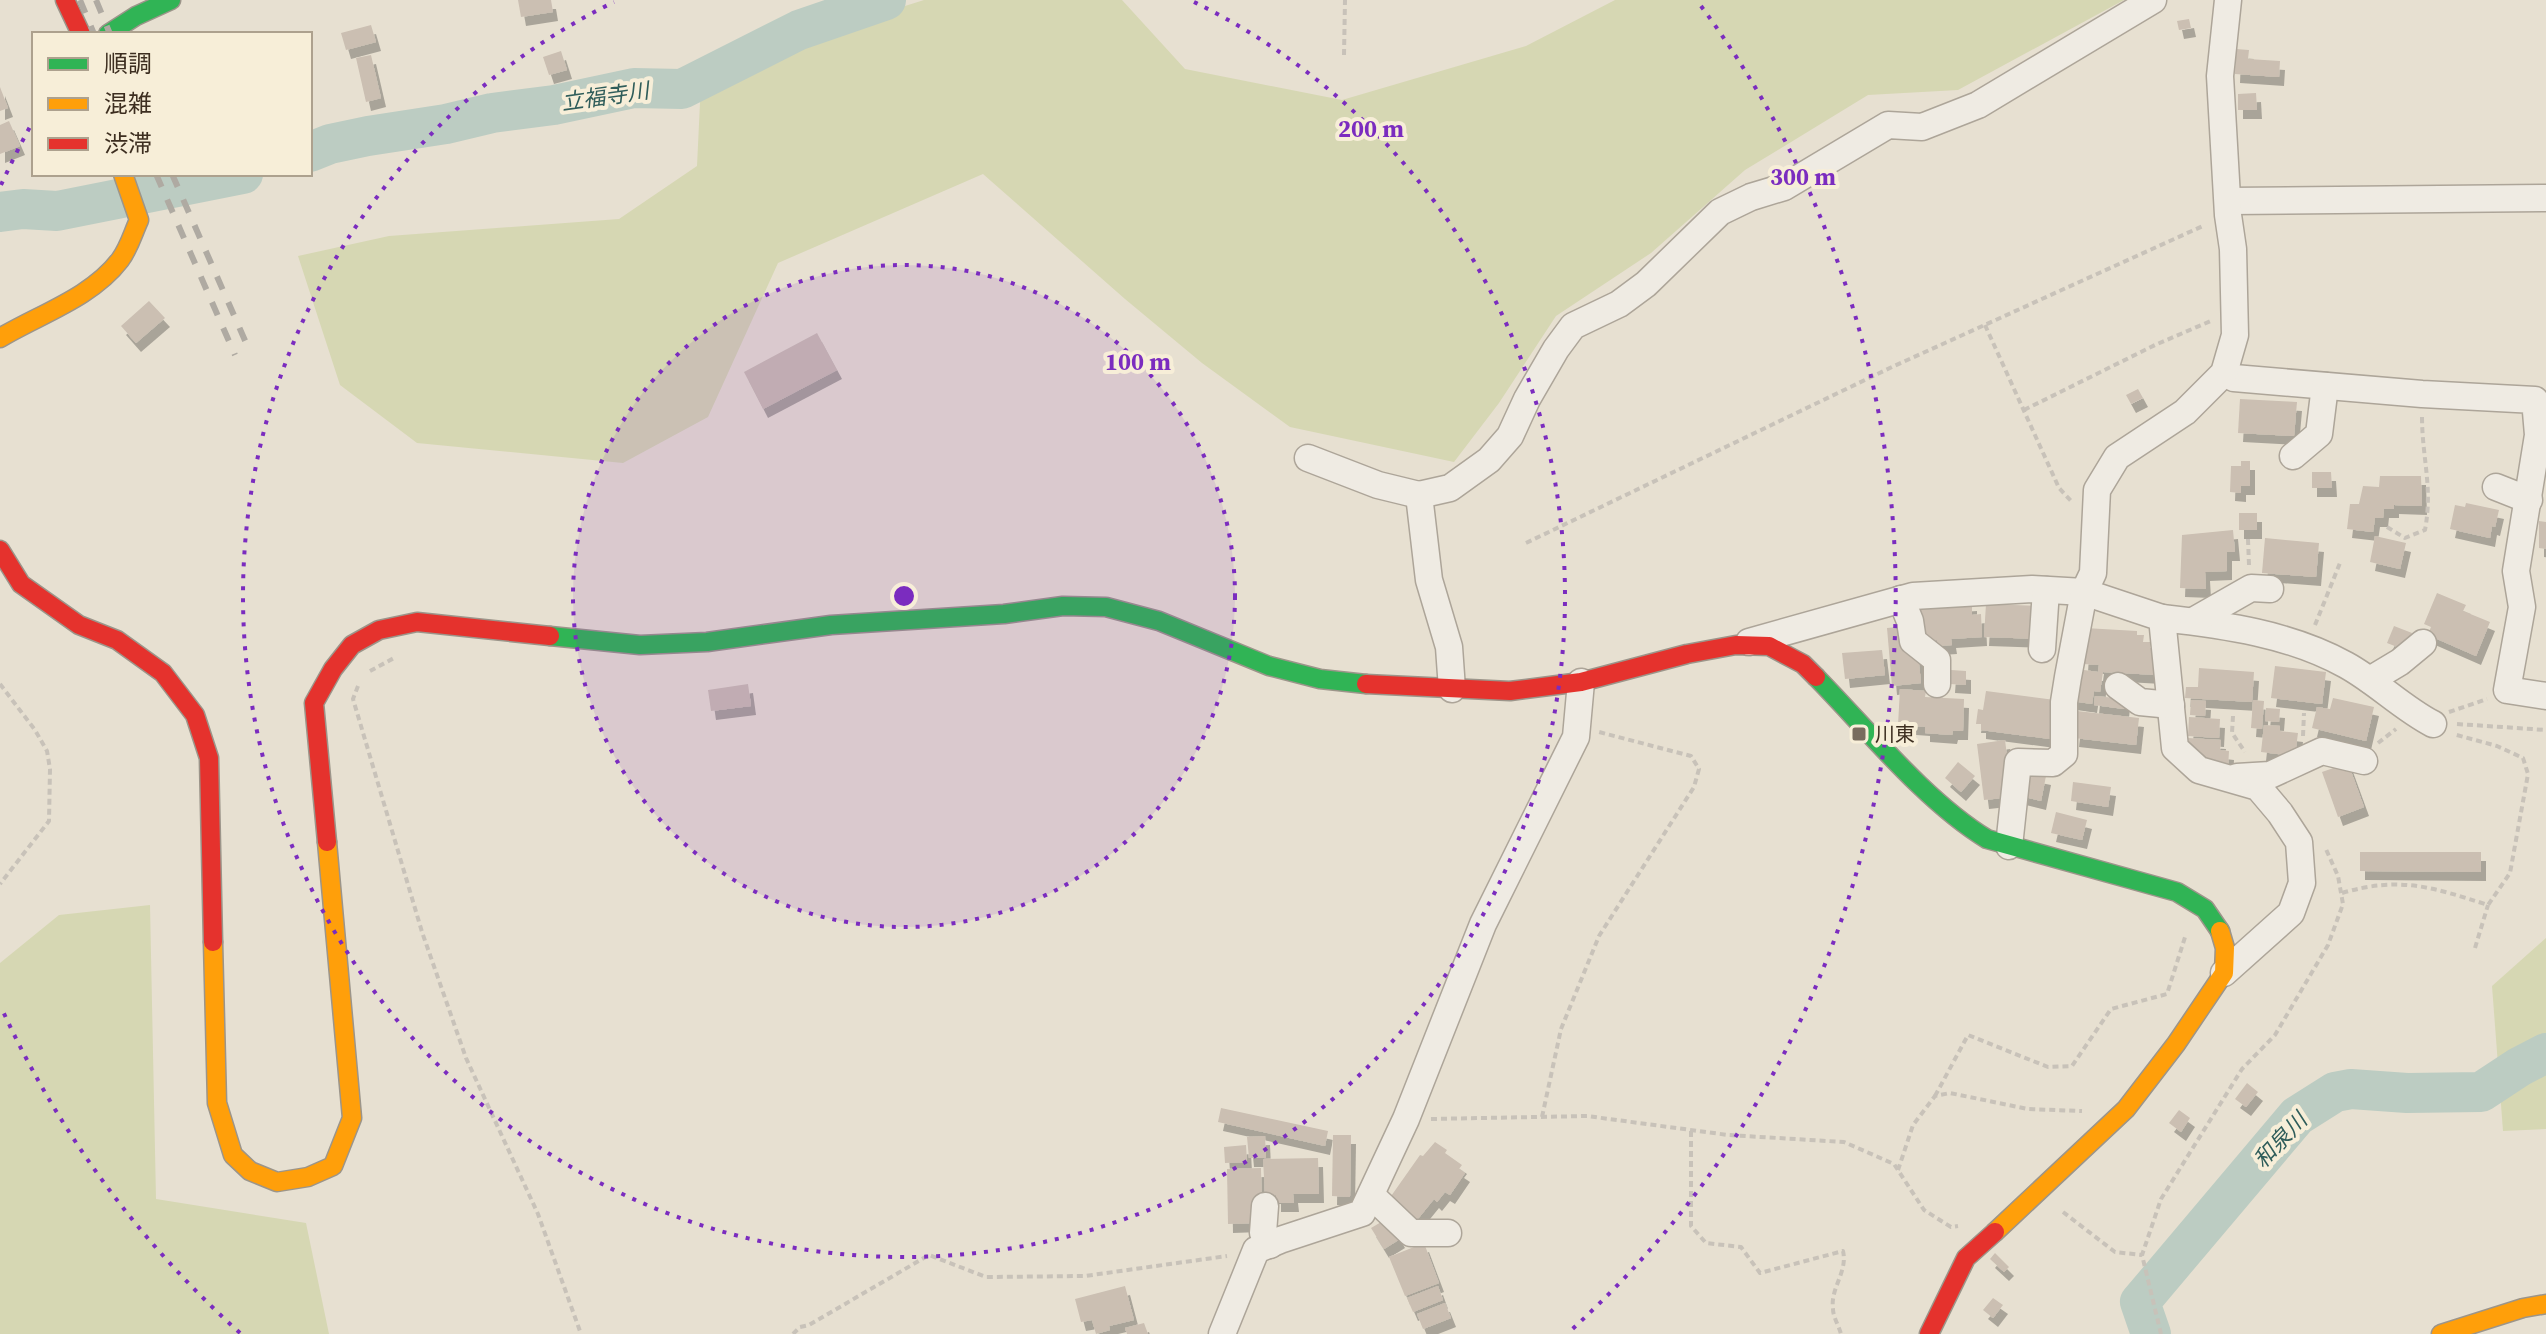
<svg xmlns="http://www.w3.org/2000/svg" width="2546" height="1334" viewBox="0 0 2546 1334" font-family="'Source Serif 4','Noto Sans JP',serif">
  <defs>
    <filter id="shadow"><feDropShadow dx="5" dy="9" stdDeviation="0" flood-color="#0004"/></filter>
  </defs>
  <rect width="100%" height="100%" fill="#e7e0d1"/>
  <!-- green -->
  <g fill="#d6d7b3">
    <polygon points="924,0 1122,0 1185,69 1342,100 1526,46 1615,0 2124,0 1958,90 1868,95 1745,170 1651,253 1556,316 1499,403 1454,462 1290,427 1202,363 1125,299 983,174 778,263 708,417 623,463 417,443 340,385 298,256 389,236 619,219 697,166 701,82 810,36"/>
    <polygon points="150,905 156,1199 306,1223 329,1334 0,1334 0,963 59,915"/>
    <polygon points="2546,938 2546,1129 2503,1131 2492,986"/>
  </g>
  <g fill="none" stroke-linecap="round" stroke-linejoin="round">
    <!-- river -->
    <g stroke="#bcccc2" stroke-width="40">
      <polyline points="310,152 330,144 368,136 446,124 492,113 554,105 634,88 682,89 799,30 886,0"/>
      <polyline points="0,212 23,209 57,211 243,174"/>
      <polyline points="2151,1334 2140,1302 2297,1116 2335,1092 2351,1089 2407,1093 2481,1092 2519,1067 2546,1053"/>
    </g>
  </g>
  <!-- building -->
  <g fill="#cbbfb2" filter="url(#shadow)">
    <polygon points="518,0 551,0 553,12 521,17"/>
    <polygon points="2189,19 2191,28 2179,30 2177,21"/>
    <polygon points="371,25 376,42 346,50 341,33"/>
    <polygon points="2236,49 2249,50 2248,59 2280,61 2279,77 2235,74"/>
    <polygon points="561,51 567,70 549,75 543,57"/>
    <polygon points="371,55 381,98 366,102 356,58"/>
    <polygon points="0,87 8,108 0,111"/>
    <polygon points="2256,93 2257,110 2238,110 2238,94"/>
    <polygon points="9,121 20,146 0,154 0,125"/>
    <polygon points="149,301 165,318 136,343 121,326"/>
    <polygon points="817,333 837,370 763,409 744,372"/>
    <polygon points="2138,389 2143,398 2131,404 2126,395"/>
    <polygon points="2240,399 2297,402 2294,436 2238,433"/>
    <polygon points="2241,461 2250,461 2250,486 2241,486 2241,493 2230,492 2231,466 2241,466"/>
    <polygon points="2312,472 2331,472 2332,488 2312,488"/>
    <polygon points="2380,476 2421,476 2422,506 2394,505 2394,509 2384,509 2383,518 2375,518 2373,532 2347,529 2350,504 2359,504 2363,486 2379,487"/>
    <polygon points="2466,503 2499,510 2495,527 2492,526 2490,538 2450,529 2455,505 2465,507"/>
    <rect x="2239" y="513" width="18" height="17"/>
    <polygon points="2539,521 2546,522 2546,549 2539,548"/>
    <polygon points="2233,530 2235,552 2227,552 2227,571 2205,572 2206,589 2180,588 2182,535"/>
    <polygon points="2375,536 2406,543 2400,569 2370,562"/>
    <polygon points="2265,538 2319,543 2316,577 2262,573"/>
    <polygon points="2437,593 2466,605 2463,611 2490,622 2476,656 2428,635 2431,627 2424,624"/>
    <polygon points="1972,602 1972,615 1981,614 1982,637 1951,639 1952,645 1937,646 1937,640 1925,641 1912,606"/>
    <polygon points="1986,604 2040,606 2039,639 1984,637"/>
    <polygon points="1909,626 1917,645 1921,683 1892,686 1887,628"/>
    <polygon points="2394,626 2412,633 2405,650 2387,643"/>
    <polygon points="2085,628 2137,631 2137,635 2144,635 2143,642 2151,642 2150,648 2159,649 2157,675 2103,672 2100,692 2094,691 2092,704 2072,701 2077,669 2098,672 2099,665 2083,664"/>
    <polygon points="1882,650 1885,675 1845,679 1842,653"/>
    <polygon points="2275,666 2326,672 2322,704 2271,698"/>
    <polygon points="2199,668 2254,672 2252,702 2185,698 2186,687 2198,687"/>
    <polygon points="1951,670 1966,671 1966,685 1950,684"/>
    <polygon points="748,684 751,706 711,711 708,690"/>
    <polygon points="1900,689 1926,691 1925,697 1964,699 1963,731 1953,731 1952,735 1925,733 1925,727 1898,725"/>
    <polygon points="1986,691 2055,700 2050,739 1981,730 1981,724 1976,724 1978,709 1983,710"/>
    <polygon points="2095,696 2125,699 2124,709 2094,705"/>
    <polygon points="2333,698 2374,707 2366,741 2312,728 2317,707 2330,709"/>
    <polygon points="2191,700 2206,701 2205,716 2190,715"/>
    <polygon points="2253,700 2264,701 2262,729 2251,728"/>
    <polygon points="2266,708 2280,709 2279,722 2265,721"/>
    <polygon points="2077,711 2139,718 2136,745 2074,738"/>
    <polygon points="2189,717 2220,719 2219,738 2188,736"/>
    <polygon points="2264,725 2280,726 2280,731 2298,733 2295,756 2261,752"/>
    <polygon points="2188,738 2221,740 2220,750 2229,751 2228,769 2191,753"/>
    <polygon points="2005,740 2012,797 1984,800 1977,744"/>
    <polygon points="1958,762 1975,776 1961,792 1945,778"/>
    <polygon points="2348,763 2364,807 2338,817 2322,772"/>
    <polygon points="2026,772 2046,776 2041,801 2021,796"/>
    <polygon points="2073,782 2111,787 2108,807 2071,801"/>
    <polygon points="2056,812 2087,820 2082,840 2051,833"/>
    <polygon points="2360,852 2481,852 2481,872 2360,871"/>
    <polygon points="2247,1083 2258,1092 2246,1107 2235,1099"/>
    <polygon points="1221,1108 1328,1131 1325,1146 1218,1122"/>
    <polygon points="2179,1110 2190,1118 2181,1132 2169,1123"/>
    <polygon points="1333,1135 1351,1135 1350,1197 1332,1196"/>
    <polygon points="1265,1136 1266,1158 1249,1158 1247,1137"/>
    <polygon points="1435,1142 1447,1150 1445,1153 1462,1165 1459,1169 1465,1173 1450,1195 1445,1192 1437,1202 1434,1199 1417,1220 1389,1199 1420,1155 1423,1156"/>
    <polygon points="1246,1145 1247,1162 1225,1163 1224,1147"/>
    <polygon points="1318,1158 1319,1194 1293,1194 1294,1203 1276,1203 1276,1195 1265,1196 1263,1159"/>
    <polygon points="1261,1168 1262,1211 1255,1223 1228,1224 1227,1169"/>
    <polygon points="1388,1218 1400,1239 1384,1249 1371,1228"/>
    <polygon points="1424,1243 1439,1283 1405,1296 1389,1257"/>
    <polygon points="1995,1253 2009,1267 2004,1272 1990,1259"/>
    <polygon points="1125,1286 1134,1320 1109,1326 1110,1330 1096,1334 1092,1320 1081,1322 1075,1299"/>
    <polygon points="1438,1286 1443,1300 1413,1312 1407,1298"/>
    <polygon points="1993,1298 2003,1305 1993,1318 1983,1310"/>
    <polygon points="1445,1303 1451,1318 1423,1329 1417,1314"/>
    <polygon points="1144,1323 1148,1334 1127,1334 1125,1328"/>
  </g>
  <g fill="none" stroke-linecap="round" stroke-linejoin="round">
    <defs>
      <g id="street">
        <polyline points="2229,201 2546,198"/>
        <polyline points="2224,373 2234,378 2422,394 2535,400 2538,435 2516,571 2522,607 2507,690 2546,696"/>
        <polyline points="2293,456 2319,434 2325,386"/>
        <polyline points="1308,458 1378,485 1419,495"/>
        <polyline points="2496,487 2529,500"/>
        <polyline points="1901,599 1910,621 1913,641 1937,660 1937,684"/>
        <path d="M 2162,618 C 2225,625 2290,634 2346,665 C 2377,682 2402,708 2433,724"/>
        <polyline points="2193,621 2251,588 2270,589"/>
        <polyline points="1749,642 1913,596 2032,589 2084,592 2162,618 2175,748 2199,770 2258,787 2280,813 2299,842 2302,883 2291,913 2224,973"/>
        <polyline points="2042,649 2046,590"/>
        <polyline points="2370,680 2400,662 2423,643"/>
        <polyline points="2118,686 2140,702 2171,705"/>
        <polyline points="1452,689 1449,647 1429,580 1419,495 1450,488 1489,460 1510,436 1527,399 1556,349 1573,326 1619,304 1646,284 1720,212 1751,197 1784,187 1888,125 1922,127 1978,105 2153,0"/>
        <polyline points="2237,777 2270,775 2322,751 2364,761"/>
        <polyline points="2009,846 2018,762 2053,763 2064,754 2064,702 2068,677 2084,592 2093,573 2097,490 2117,457 2185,412 2224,373 2235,335 2233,249 2228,215 2220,76 2228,0"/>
        <polyline points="1371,1195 1411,1233 1448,1233"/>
        <polyline points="1265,1206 1263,1233 1270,1245"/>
        <polyline points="1222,1334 1256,1250 1280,1240 1362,1213 1406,1119 1483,924 1576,737 1581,682"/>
      </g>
      <g id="fast">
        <polyline points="108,34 136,16 171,0"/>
        <polyline points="550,636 640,645 707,642 831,625 1004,614 1063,606 1106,607 1159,621 1269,666 1320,679 1366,684"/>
        <path d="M 1816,677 C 1867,729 1926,802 1987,839 L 2177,892 L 2205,909 L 2220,931"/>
      </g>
      <g id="slow">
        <path d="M 0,338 C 40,314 91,298 120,260 C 129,248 133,233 139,220 L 123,174"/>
        <polyline points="213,942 217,1103 233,1155 250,1171 277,1182 308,1177 333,1166 352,1118 327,842"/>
        <polyline points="1995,1232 2126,1109 2176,1044 2224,973 2225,948 2220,931"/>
        <polyline points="2441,1334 2523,1308 2546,1304"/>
      </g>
      <g id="jam">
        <polyline points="65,0 81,34"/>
        <polyline points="0,550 21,584 79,625 117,640 163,673 195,715 209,758 213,942"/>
        <polyline points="1366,684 1510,691 1581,682 1687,654 1736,645 1769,646 1803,664 1816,677"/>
        <polyline points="327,842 314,703 333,669 352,645 379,630 417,622 550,636"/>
        <polyline points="1929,1334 1966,1258 1995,1232"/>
      </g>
    </defs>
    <!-- street casing -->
    <use href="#street" stroke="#ada599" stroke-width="29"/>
    <!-- fast casing -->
    <use href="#fast" stroke="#9c958a" stroke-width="21"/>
    <!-- slow casing -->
    <use href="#slow" stroke="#9c958a" stroke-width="21"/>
    <!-- jam casing -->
    <use href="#jam" stroke="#9c958a" stroke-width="21"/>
    <!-- path -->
    <g stroke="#c8c2b9" stroke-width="4" stroke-dasharray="6 4" stroke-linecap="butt">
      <polyline points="1344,55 1345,0"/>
      <polyline points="1985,325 2059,488 2072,502"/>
      <polyline points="2024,410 2155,345 2213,320"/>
      <path d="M 2387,527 L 2405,538 L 2425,530 C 2433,486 2422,459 2422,416"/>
      <polyline points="2248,539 2249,565"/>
      <polyline points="1526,543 1892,367 2205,225"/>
      <polyline points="2315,625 2340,563"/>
      <polyline points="370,671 394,658"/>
      <polyline points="0,684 35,730 47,751 50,769 49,821 0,884"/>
      <polyline points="358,686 353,699 422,932 466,1058 538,1214 581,1334"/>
      <polyline points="2449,712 2487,699"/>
      <polyline points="2233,716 2232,733 2245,752"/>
      <polyline points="2457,724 2546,730"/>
      <polyline points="2303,736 2304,713"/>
      <polyline points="2378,743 2396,729"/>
      <path d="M 2342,893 C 2400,876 2432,887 2488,905 L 2510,873 L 2528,774 L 2523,758 L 2497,746 L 2453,734"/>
      <polyline points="2475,948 2488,905"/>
      <polyline points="1935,1096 1968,1035 2048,1067 2072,1066 2111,1009 2167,994 2186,934"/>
      <polyline points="1542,1117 1561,1029 1599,936 1694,787 1699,769 1691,756 1599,732"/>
      <polyline points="1431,1119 1587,1116 1728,1135 1844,1142 1894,1164 1924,1210 1951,1227 1958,1226"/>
      <path d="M 1691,1131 L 1691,1226 L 1706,1243 L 1741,1247 L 1760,1273 L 1843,1251 C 1848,1272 1830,1288 1833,1309 C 1833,1317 1839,1326 1841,1334"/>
      <polyline points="1898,1170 1913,1125 1935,1096 1950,1093 2028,1109 2082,1111"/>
      <polyline points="2063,1212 2115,1252 2142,1255"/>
      <polyline points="793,1334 800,1327 809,1325 929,1255 986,1277 1085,1276 1227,1256"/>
      <polyline points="2161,1334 2142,1255 2161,1199 2242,1069 2275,1035 2328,945 2343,904 2338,876 2325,847"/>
    </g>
    <!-- street -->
    <use href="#street" stroke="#efebe3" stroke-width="26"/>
    <!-- fast -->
    <use href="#fast" stroke="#30b455" stroke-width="18"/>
    <!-- slow -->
    <use href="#slow" stroke="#ff9f0a" stroke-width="18"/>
    <!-- jam -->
    <use href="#jam" stroke="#e5322d" stroke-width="18"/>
    <!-- rail -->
    <g stroke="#afaaa2" stroke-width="6" stroke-dasharray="14 14" stroke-linecap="butt">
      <polyline points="80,0 94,34"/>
      <polyline points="96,0 110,34"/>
      <polyline points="156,174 235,355"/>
      <polyline points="172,174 247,345"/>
    </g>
  </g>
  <!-- distance rings -->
  <circle cx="904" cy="596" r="331" fill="#7b2cbf" fill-opacity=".12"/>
  <g fill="none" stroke="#7b2cbf" stroke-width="4" stroke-dasharray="4 8">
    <circle cx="904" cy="596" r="331"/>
    <path d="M1194 2A661 661 0 1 1 614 2"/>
    <path d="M240 1333A992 992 0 0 1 1 1007M1 185A992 992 0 0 1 32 123M1701 6A992 992 0 0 1 1568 1333"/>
  </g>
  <!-- markers -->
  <rect fill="#786c5e" stroke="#f7eed8" stroke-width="3" x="1851" y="726" width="16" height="16" rx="4"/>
  <g text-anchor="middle" stroke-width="8" stroke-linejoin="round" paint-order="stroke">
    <!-- poi labels -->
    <g font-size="20" fill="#3d2e20" stroke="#f7eed8" text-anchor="start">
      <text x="1875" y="741">川東</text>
    </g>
    <!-- water labels -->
    <g font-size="22" font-style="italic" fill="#2f5d5a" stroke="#f7eed8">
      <text transform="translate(605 96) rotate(-8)" y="8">立福寺川</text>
      <text transform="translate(2280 1140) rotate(-47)" y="8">和泉川</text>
    </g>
  </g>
  <circle cx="904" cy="596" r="12" fill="#7b2cbf" stroke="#f7eed8" stroke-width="4"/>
  <g font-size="24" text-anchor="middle" font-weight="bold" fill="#7b2cbf" stroke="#f7eed8" stroke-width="8" stroke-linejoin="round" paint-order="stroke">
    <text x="1371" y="137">200 m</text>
    <text x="1803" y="185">300 m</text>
    <text x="1138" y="370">100 m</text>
  </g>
  <!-- legend -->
  <rect x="32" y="32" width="280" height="144" fill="#f7eed8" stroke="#ada18e" stroke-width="2"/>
  <rect x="48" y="58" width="40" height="12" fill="#30b455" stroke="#ada18e" stroke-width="2"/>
  <text x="104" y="72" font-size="24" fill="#3d2e20">順調</text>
  <rect x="48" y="98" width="40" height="12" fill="#ff9f0a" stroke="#ada18e" stroke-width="2"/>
  <text x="104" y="112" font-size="24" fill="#3d2e20">混雑</text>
  <rect x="48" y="138" width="40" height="12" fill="#e5322d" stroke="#ada18e" stroke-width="2"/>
  <text x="104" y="152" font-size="24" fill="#3d2e20">渋滞</text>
</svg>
